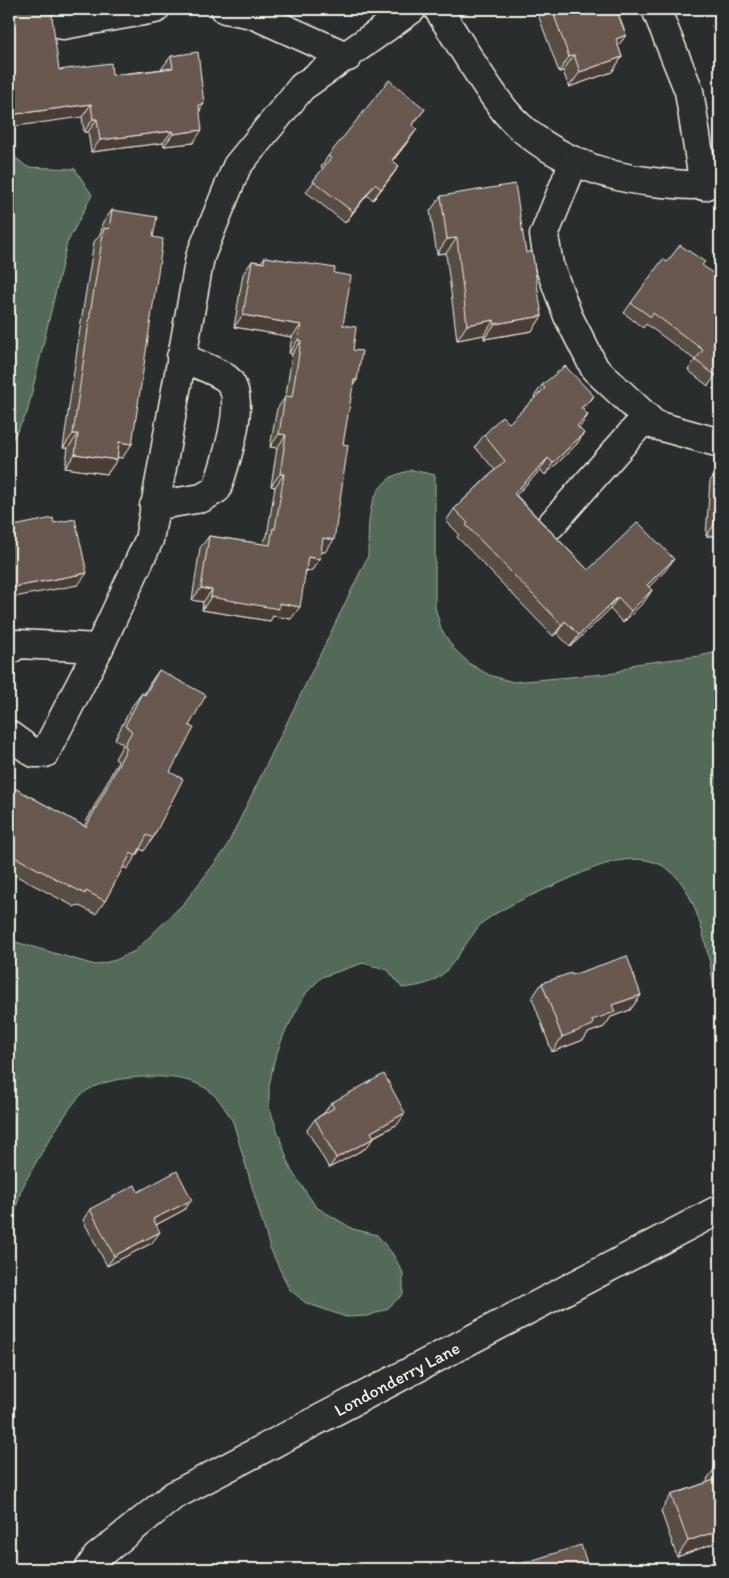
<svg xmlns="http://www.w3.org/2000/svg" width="729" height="1578" viewBox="0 0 729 1578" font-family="Itim,sans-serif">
  <rect width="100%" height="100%" fill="#2a2d2e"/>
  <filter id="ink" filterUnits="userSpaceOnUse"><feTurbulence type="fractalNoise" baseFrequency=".02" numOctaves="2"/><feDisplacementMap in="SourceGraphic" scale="10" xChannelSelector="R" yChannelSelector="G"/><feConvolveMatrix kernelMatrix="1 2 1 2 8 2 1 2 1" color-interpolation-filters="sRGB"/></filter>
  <g filter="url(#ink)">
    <!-- green -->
    <g fill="#526b59" stroke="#a3aea0">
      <polygon points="9,152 27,167 75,169 92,195 67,243 27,413 9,446"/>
      <path d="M 412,470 L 435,475 L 435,607 L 441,629 L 454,649 L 470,664 L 489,675 L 513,682 L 615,673 L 635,664 L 700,656 L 720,651 L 720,1048 C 713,1022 716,995 711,969 C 694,884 672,831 577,875 C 546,890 510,902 483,922 C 477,927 473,935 469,940 C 446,971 444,984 402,988 L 388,970 L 363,963 L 322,977 L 306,993 L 284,1034 L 274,1061 L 269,1086 L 269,1107 L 291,1170 L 316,1207 L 353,1229 L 377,1235 L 392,1253 L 403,1273 L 403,1294 L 387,1309 L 368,1316 L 346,1317 L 306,1303 L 289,1289 L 270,1248 L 233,1122 C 215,1089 201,1080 164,1077 C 138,1076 99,1078 80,1096 C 67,1108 28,1174 21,1191 C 15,1208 13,1229 9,1247 L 9,940 L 95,965 L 116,960 L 135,951 L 184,903 L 225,850 L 368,556 C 369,528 365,497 390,478 C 396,474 406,472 412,470 Z"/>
    </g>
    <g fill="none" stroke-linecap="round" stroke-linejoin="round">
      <defs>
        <g id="street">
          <polyline points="225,9 252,14 348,57"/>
          <path d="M 438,9 C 460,43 480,79 505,111 C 539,152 600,177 653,182 C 676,184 698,188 720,181"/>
          <polyline points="656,9 689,91 704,186"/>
          <polyline points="63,25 155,9"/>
          <polyline points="574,161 544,235 549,265 568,316 595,369 655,425 720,443"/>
          <path d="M 154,506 L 202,498 L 217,489 C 224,465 250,397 226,378 C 213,369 195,364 181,357"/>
          <polyline points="551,525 646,417"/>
          <polyline points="99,648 149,540 200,257 237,166 302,87 412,9"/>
          <polyline points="9,650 18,644 99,648 45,753 34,753 9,735"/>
          <polyline points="89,1569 97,1557 173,1496 720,1209"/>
        </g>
      </defs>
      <!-- street casing -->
      <use href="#street" stroke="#f4f1e8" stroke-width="31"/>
      <!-- street -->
      <use href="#street" stroke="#2a2d2e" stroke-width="28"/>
    </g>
    <!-- wall -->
    <g fill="#594d45" stroke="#f4f1e8">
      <polygon points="536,9 616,9 626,35 618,46 622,57 612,72 569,87 563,71 559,72"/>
      <polygon points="719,15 720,15 720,49 712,26"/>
      <polygon points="171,56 200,110 193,143 164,146 163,143 91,152 88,132 84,132 82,117 59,70 112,75 163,69 162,68"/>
      <polygon points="425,109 412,126 417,129 393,161 399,166 373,200 367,195 345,223 306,192 323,169 321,167 328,156"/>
      <polygon points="441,196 526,253 542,316 532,331 484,339 484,335 457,340 446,253 437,254 430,211"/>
      <polygon points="112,210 153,237 132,444 122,458 117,457 117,460 107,474 65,468 68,448 63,448 81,322 94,242 101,233 102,224"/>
      <polygon points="265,257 334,273 343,325 353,350 357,380 352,386 325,552 321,552 320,559 311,571 306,571 291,619 273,616 270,621 202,610 203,602 192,600 200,548 209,536 263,544 264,541 267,536 275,487 271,486 277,448 270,447 277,409 286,396 292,354 289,353 292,337 234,327 243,274 252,261 261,262"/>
      <polygon points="667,262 702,265 720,369 708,386 688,370 695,360 646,324 643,328 624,313 631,303"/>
      <polygon points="542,385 586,407 583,410 588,415 578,428 584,433 576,445 545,475 540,470 516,495 588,570 665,571 649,587 652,590 644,602 623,623 610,609 570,647 557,633 553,636 457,537 459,534 446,521 454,509 495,470 475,447 484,435 509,423 535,398 534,397"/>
      <polygon points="718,470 720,470 720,536 706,536 710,481"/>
      <polygon points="159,670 189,726 170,772 153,838 144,851 140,849 136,856 127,869 123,867 105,901 96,914 77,905 75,907 9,872 9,785 84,826 118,761 115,759 123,744 115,739 132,706 142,693 144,694 150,683"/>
      <polygon points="572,975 641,995 630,1010 611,1017 604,1027 588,1033 583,1040 552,1052 532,998 542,983"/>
      <polygon points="331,1103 398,1124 374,1137 366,1148 329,1168 307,1130 315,1119 324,1113"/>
      <polygon points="138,1192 184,1210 156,1225 152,1243 107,1266 83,1220 90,1209"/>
      <polygon points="720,1463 720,1541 677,1557 661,1511 671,1495 708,1482 707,1479 718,1464"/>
    </g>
    <!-- shaded-wall -->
    <g fill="#493e38" stroke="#f4f1e8">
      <polygon points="626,35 615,50 616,39"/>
      <polygon points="574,55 563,71 559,72 569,57"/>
      <polygon points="622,57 612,72 569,87 580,72"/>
      <polygon points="91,104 82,117 9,127 9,115"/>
      <polygon points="204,104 195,117 199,105"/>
      <polygon points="93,119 97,119 88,132 84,132"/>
      <polygon points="417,129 409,140 385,171 392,160"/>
      <polygon points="202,130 193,143 164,146 173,134"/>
      <polygon points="172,131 163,143 91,152 100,140"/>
      <polygon points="399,166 392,176 373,200 381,189"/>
      <polygon points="375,184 367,195 345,223 353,212"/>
      <polygon points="457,238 446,253 437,254 447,239"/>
      <polygon points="243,315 301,325 292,337 234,327"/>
      <polygon points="542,316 532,331 484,339 495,324"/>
      <polygon points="494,320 484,335 457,340 467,325"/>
      <polygon points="298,340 301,341 292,354 289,353"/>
      <polygon points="354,380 357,380 348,393"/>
      <polygon points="594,396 586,407 573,420 581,408"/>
      <polygon points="588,415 580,427 568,438 577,426"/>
      <polygon points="584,433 576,445 545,475 553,463"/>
      <polygon points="73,434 78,434 68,448 63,448"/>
      <polygon points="279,434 286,435 277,448 270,447"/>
      <polygon points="119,442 132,444 122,458 109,456"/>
      <polygon points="75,454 117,460 107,474 65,468"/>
      <polygon points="548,458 540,470 506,506 514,494"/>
      <polygon points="280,474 284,474 275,487 271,486"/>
      <polygon points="714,525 720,525 720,536 706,536"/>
      <polygon points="323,538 334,540 325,552 314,551"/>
      <polygon points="308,557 320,559 311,571 299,569"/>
      <polygon points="674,559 665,571 639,597 647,585"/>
      <polygon points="87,573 78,585 9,598 9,588"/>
      <polygon points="201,588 212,590 203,602 192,600"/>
      <polygon points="652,590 644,602 623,623 631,611"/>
      <polygon points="211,597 279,603 300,607 291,619 273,616 270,621 202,610"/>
      <polygon points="618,597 610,609 570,647 579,635"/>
      <polygon points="565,621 557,633 553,636 562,625"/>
      <polygon points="641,995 630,1010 611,1017 604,1027 588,1033 583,1040 552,1052 562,1037 592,1020 612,1005"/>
      <polygon points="405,1113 398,1124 363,1142 371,1132"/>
      <polygon points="374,1138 366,1148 329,1168 336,1158"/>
      <polygon points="192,1200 184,1210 146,1230 153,1219"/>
      <polygon points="160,1232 152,1243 107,1266 114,1256"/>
      <polygon points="720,1530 720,1541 677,1557 688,1541"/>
    </g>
    <!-- building -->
    <g fill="#685950" stroke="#f4f1e8">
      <polygon points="9,9 51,9 59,70 111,63 112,75 142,72 173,68 171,56 198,52 204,104 199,105 202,130 173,134 172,131 100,140 97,119 93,119 91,104 9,115"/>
      <polygon points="552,9 616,9 626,35 616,39 622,57 580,72 574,55 569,57"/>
      <polygon points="389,80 425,109 412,125 417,129 392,160 399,166 381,189 375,184 353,212 313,181 331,158 328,156"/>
      <polygon points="515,184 526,253 532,251 542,316 495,324 494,320 467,325 457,238 447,239 441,196"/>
      <polygon points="112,210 157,217 153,237 163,239 132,444 119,442 117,460 75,454 78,434 73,434 91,308 104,228 109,229"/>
      <polygon points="680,245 705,262 702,265 720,279 720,368 715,375 695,360 703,350 653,313 651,317 631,303 663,259 667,262"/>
      <polygon points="265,257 335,268 334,273 351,276 343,325 356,327 353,350 362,351 357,380 354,380 343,444 348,445 334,540 323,538 320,559 308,557 300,607 279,603 279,609 211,597 212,590 201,588 209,536 270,545 273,528 275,529 284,474 280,474 286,435 279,434 285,396 292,397 301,341 298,340 301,325 243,315 252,261 264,263"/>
      <polygon points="565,366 594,396 581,408 588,415 577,426 584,433 553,463 548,458 514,494 588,570 638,522 674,559 647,585 652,590 631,611 618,597 579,635 565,621 562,625 466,525 468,523 454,509 505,461 484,435 502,416 509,423 545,388 542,385"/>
      <polygon points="718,470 720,470 720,525 714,525"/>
      <polygon points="53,518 54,523 75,519 87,573 9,588 9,527"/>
      <polygon points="159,670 206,695 189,726 194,728 170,772 183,779 153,838 147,835 136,856 131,853 105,901 86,891 85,894 9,854 9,785 86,827 127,748 124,746 132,731 125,726 142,693 145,695"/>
      <polygon points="627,956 641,995 612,1005 615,1012 592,1020 593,1025 562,1037 542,983 571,973 572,975"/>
      <polygon points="384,1074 405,1113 371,1132 374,1138 336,1158 315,1119 334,1108 331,1103"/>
      <polygon points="177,1171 192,1200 153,1219 160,1232 114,1256 90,1209 135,1185 138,1192"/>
      <polygon points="720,1463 720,1471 718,1464"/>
      <polygon points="720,1478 720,1530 688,1541 671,1495"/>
      <polygon points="581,1545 589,1569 490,1569 513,1562 514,1566"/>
    </g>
  </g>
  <g text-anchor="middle" stroke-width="4.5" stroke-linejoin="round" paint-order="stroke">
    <!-- street labels -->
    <g font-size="18" fill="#f4f1e8" stroke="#2a2d2e">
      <text transform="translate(397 1379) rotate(-28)" y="6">Londonderry Lane</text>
    </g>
  </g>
  <!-- margin -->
  <rect width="729" height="1578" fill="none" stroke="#2a2d2e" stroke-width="30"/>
  <rect x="15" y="15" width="699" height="1548" fill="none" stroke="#f4f1e8" stroke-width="2" filter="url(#ink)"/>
</svg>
